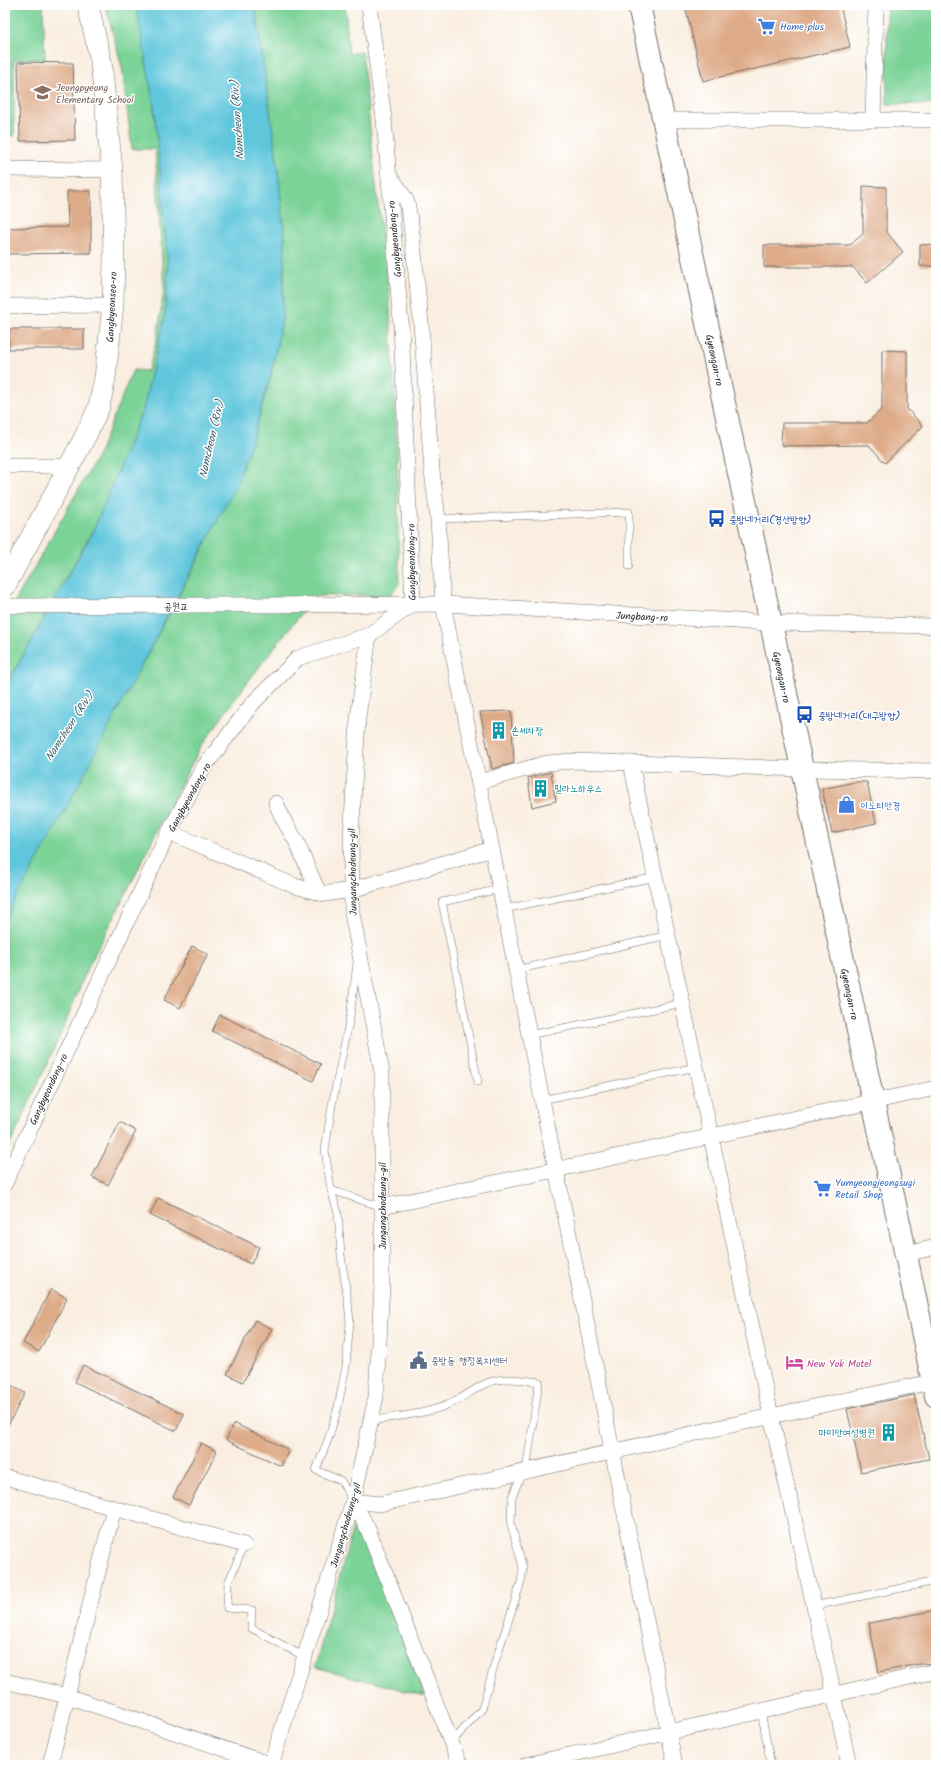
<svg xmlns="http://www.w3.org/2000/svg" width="941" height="1770" viewBox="0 0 941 1770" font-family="Kalam,'Poor Story',sans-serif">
  <rect width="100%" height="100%" fill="#fff"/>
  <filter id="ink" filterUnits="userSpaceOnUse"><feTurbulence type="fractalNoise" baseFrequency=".025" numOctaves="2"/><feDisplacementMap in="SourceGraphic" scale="8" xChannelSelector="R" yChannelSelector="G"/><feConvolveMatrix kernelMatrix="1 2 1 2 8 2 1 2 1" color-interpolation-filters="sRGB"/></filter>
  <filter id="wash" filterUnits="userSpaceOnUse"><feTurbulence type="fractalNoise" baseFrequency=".012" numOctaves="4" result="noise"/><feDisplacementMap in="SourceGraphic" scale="16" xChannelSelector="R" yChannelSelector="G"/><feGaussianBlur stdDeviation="0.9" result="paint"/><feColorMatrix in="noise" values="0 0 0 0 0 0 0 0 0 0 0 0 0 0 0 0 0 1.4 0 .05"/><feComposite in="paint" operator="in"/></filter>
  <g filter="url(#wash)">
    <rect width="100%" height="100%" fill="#f9eee0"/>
    <!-- green -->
    <g fill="#7cd398" stroke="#547f62">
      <polygon points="5,5 43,5 45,59 14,60 14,136 5,136"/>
      <polygon points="105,5 137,5 149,71 157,133 168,261 165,320 148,395 103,512 5,688 5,619 99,453 133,370 148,371 157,338 164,290 155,149 132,149 122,67"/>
      <polygon points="255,5 345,5 349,54 362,51 377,195 389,291 397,441 399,584 389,597 366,595 315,596 249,680 202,745 168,808 127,892 87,969 64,1027 5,1156 5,923 12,906 197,562 252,441 271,374 282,319 285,240 277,161"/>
      <rect x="887" y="5" width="49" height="99"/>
      <polygon points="354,1523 359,1523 425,1696 315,1667"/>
    </g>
    <!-- water -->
    <polygon fill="#5fc6dc" stroke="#457884" points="136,5 255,5 277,161 285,240 282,319 271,374 252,441 237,483 66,809 12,906 5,923 5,688 93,531 143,409 165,316 168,268 155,113"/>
    <g id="blocks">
      <!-- building -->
      <g fill="#deab88">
        <polygon points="685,5 840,5 850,47 703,81"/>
        <polygon points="18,62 73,63 75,140 20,141"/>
        <polygon points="863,186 886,187 886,231 903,252 867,283 853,267 764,267 764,245 850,245 863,234"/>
        <polygon points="67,191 91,191 91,253 5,254 5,228 68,227"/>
        <polygon points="936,244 936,266 920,266 920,245"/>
        <rect x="9" y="329" width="75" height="20"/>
        <polygon points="882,350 907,351 907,409 923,426 885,463 869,445 781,446 782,423 867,423 882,409"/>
        <polygon points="511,711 514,763 492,769 480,712"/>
        <polygon points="551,772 556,801 532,807 528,778"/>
        <polygon points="855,782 867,782 876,823 832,833 822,789"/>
        <polygon points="192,946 208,954 180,1008 164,1000"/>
        <polygon points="220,1015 321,1064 313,1081 212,1031"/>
        <polygon points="120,1122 136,1131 108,1185 92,1177"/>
        <polygon points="158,1198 259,1247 251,1264 150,1215"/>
        <polygon points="51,1289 67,1298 39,1352 23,1343"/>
        <polygon points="255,1320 272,1329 243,1382 227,1374"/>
        <polygon points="83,1365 184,1414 176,1431 75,1382"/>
        <polygon points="9,1384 25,1393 5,1431 5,1391"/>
        <polygon points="914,1395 929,1459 861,1472 847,1409"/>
        <polygon points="234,1423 289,1450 281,1466 226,1440"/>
        <polygon points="201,1443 217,1451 189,1505 173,1497"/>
        <polygon points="936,1610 936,1662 926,1664 925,1663 879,1672 869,1623"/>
      </g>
    </g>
  </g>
  <g filter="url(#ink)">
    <use href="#blocks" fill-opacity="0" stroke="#736f6a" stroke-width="1"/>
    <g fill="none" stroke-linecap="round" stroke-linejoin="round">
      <defs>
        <g id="lane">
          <polyline points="438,519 629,512 629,566"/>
          <polyline points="504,909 656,877"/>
          <polyline points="516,970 668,935"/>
          <polyline points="529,1035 683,1003"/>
          <polyline points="478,1082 442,902 500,889"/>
          <polyline points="542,1100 696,1067"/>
          <polyline points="331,1190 382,1207"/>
          <path d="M 371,1421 C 396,1416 423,1415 447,1405 C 461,1400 473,1389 487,1383 C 504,1376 522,1380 539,1382 L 526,1471"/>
          <polyline points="352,1499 341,1481 316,1470 329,1437 338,1407 346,1366 350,1322 348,1302 341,1255 338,1213 331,1190 325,1150 332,1105 350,1017 357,964"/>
          <polyline points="244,1545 228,1583 227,1608 252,1610 251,1628 305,1657"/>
          <polyline points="814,1606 936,1581"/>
          <polyline points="761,1711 771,1765"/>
          <polyline points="451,1743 482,1709 495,1662 521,1582 523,1568 511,1524 512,1497 522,1473"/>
        </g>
        <g id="street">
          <polyline points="663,120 936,120"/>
          <polyline points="873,120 876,5"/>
          <polyline points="5,169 112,170"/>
          <polyline points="389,175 400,190 407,202 411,224 421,323 432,471 438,519 443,604 675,1765"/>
          <polyline points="5,306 113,305"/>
          <polyline points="5,466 69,466"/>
          <polyline points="5,606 443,604 771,623 936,626"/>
          <polyline points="631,764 771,1416 834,1694 849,1765"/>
          <polyline points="479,782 547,763 574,761 802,769 936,771"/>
          <polyline points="276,803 283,819 296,841 317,889 320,893 324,894 351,890 492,849"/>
          <polyline points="169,832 295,886 320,893"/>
          <polyline points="5,1183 165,840 203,768 253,703 298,658 369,635 413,604 401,324 384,119 369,5"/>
          <polyline points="382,1207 936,1088"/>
          <polyline points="906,1254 936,1247"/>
          <polyline points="5,1477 244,1545"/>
          <polyline points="353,1501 380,1504 771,1416 936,1381"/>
          <polyline points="353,1501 367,1527 460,1765"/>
          <polyline points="5,1681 67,1696 272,1765"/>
          <polyline points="50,1765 114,1508"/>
          <polyline points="271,1765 353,1501 376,1397 382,1285 382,1072 352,913 351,838 358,718 369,635"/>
          <polyline points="526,1765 936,1671"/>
        </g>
        <polyline id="secondary" points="5,586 85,437 99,407 105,378 113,305 114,255 112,170 101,62 88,5"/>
        <polyline id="primary" points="639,5 936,1396"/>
      </defs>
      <!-- lane casing -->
      <use href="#lane" stroke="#736f6a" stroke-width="8"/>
      <!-- street casing -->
      <use href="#street" stroke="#736f6a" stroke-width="16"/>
      <!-- secondary casing -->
      <use href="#secondary" stroke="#736f6a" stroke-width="22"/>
      <!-- primary casing -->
      <use href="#primary" stroke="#736f6a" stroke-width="24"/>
      <!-- lane -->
      <use href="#lane" stroke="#fff" stroke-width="7"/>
      <!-- street -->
      <use href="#street" stroke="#fff" stroke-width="15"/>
      <!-- secondary -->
      <use href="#secondary" stroke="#fff" stroke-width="21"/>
      <!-- primary -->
      <use href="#primary" stroke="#fff" stroke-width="22"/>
    </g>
  </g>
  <!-- icons -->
  <defs>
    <symbol id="supermarket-bare" viewBox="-9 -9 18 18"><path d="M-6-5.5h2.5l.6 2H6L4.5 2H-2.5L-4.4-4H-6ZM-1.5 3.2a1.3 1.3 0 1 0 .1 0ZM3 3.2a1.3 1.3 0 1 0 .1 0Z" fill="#3f7fe0" stroke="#fff" stroke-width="2.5" paint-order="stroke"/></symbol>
    <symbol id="school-bare" viewBox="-9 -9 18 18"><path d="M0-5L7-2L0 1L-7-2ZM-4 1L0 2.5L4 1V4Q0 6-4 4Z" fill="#8d6e63" stroke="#fff" stroke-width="2.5" paint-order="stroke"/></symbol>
    <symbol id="bus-bare" viewBox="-9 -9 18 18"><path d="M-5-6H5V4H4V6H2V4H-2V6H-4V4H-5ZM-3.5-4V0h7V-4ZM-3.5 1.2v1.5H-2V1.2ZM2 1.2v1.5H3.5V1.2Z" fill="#1a4fb4" stroke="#fff" stroke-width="2.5" paint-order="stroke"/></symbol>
    <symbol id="building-bare" viewBox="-9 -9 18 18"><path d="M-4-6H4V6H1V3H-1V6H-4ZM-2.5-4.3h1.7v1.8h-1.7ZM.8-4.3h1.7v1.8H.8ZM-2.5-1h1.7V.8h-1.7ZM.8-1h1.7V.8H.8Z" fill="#0f9aa8" stroke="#fff" stroke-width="2.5" paint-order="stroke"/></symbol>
    <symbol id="shop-bare" viewBox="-9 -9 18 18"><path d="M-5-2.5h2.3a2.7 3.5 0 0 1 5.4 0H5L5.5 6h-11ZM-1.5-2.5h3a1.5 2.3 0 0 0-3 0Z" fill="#3f7fe0" stroke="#fff" stroke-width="2.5" paint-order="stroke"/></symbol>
    <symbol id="civic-bare" viewBox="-9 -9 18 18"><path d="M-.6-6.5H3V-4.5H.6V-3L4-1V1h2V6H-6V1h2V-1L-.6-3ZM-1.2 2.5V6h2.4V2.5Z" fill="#5c6f8a" stroke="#fff" stroke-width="2.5" paint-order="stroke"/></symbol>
    <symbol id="hotel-bare" viewBox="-9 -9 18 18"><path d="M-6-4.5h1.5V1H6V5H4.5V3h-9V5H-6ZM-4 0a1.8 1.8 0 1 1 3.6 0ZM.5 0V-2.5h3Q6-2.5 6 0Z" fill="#d1479c" stroke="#fff" stroke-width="2.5" paint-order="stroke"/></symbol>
  </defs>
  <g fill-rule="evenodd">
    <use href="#supermarket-bare" x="754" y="14" width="25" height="25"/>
    <use href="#school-bare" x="30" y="80" width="25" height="25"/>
    <use href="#bus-bare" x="704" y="506" width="25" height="25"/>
    <use href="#bus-bare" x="792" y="702" width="25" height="25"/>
    <use href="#building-bare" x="486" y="718" width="25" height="25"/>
    <use href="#building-bare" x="528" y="776" width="25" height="25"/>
    <use href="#shop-bare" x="834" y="792" width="25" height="25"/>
    <use href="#supermarket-bare" x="810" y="1176" width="25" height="25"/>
    <use href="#civic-bare" x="406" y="1348" width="25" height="25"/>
    <use href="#hotel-bare" x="782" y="1350" width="25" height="25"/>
    <use href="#building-bare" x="876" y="1420" width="25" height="25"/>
  </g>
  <g text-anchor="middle" stroke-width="3" stroke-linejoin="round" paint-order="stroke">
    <!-- shop labels -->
    <g font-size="10" fill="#366cbe" stroke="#fff" text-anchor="start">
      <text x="780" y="30">Home plus</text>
      <text x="860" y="809">이노티안경</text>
      <text x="835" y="1186">Yumyeongjeongsugi<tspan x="835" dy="12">Retail Shop</tspan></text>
    </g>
    <!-- education labels -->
    <g font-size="10" fill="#785e54" stroke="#fff" text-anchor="start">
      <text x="56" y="91">Jeongpyeong<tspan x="56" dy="12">Elementary School</tspan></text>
    </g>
    <!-- street labels -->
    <g font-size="10" fill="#2b2b2b" stroke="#fff">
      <text transform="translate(394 239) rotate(-95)" y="4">Gangbyeondong-ro</text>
      <text transform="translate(111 307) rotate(-87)" y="4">Gangbyeonseo-ro</text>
      <text transform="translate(715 360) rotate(78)" y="4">Gyeongan-ro</text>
      <text transform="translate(411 562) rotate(-91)" y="4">Gangbyeondong-ro</text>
      <text x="176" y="610">공원교</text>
      <text transform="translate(642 616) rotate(3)" y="4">Jungbang-ro</text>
      <text transform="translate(782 677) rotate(78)" y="4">Gyeongan-ro</text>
      <text transform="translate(189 797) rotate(-61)" y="4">Gangbyeondong-ro</text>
      <text transform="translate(352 872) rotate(-91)" y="4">Jungangchodeung-gil</text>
      <text transform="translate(850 994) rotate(78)" y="4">Gyeongan-ro</text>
      <text transform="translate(48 1089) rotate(-65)" y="4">Gangbyeondong-ro</text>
      <text transform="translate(382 1206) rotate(-90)" y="4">Jungangchodeung-gil</text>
      <text transform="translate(345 1525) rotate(-74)" y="4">Jungangchodeung-gil</text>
    </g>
    <!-- transit labels -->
    <g font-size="10" fill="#164399" stroke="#fff" text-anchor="start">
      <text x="729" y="523">중방네거리(경산방향)</text>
      <text x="818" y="719">중방네거리(대구방향)</text>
    </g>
    <!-- culture labels -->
    <g font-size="10" fill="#0d838f" stroke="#fff" text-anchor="start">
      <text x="511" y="734">손세차장</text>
      <text x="554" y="792">밀라노하우스</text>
      <text x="875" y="1436" text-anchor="end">마미안여성병원</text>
    </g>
    <!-- service labels -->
    <g font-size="10" fill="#4e5e75" stroke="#fff" text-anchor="start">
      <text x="431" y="1364">중방동 행정복지센터</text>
    </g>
    <!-- hotel labels -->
    <g font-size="10" fill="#b23c85" stroke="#fff" text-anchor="start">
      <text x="807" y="1367">New Yok Motel</text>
    </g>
    <!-- water labels -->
    <g font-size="11" font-style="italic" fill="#3d6169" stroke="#fff">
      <text transform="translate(237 120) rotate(-94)" y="4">Namcheon (Riv.)</text>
      <text transform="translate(211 439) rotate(-77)" y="4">Namcheon (Riv.)</text>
      <text transform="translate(69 726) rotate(-57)" y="4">Namcheon (Riv.)</text>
    </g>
  </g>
  <!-- margin -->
  <rect width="941" height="1770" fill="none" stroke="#fff" stroke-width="20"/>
</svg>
